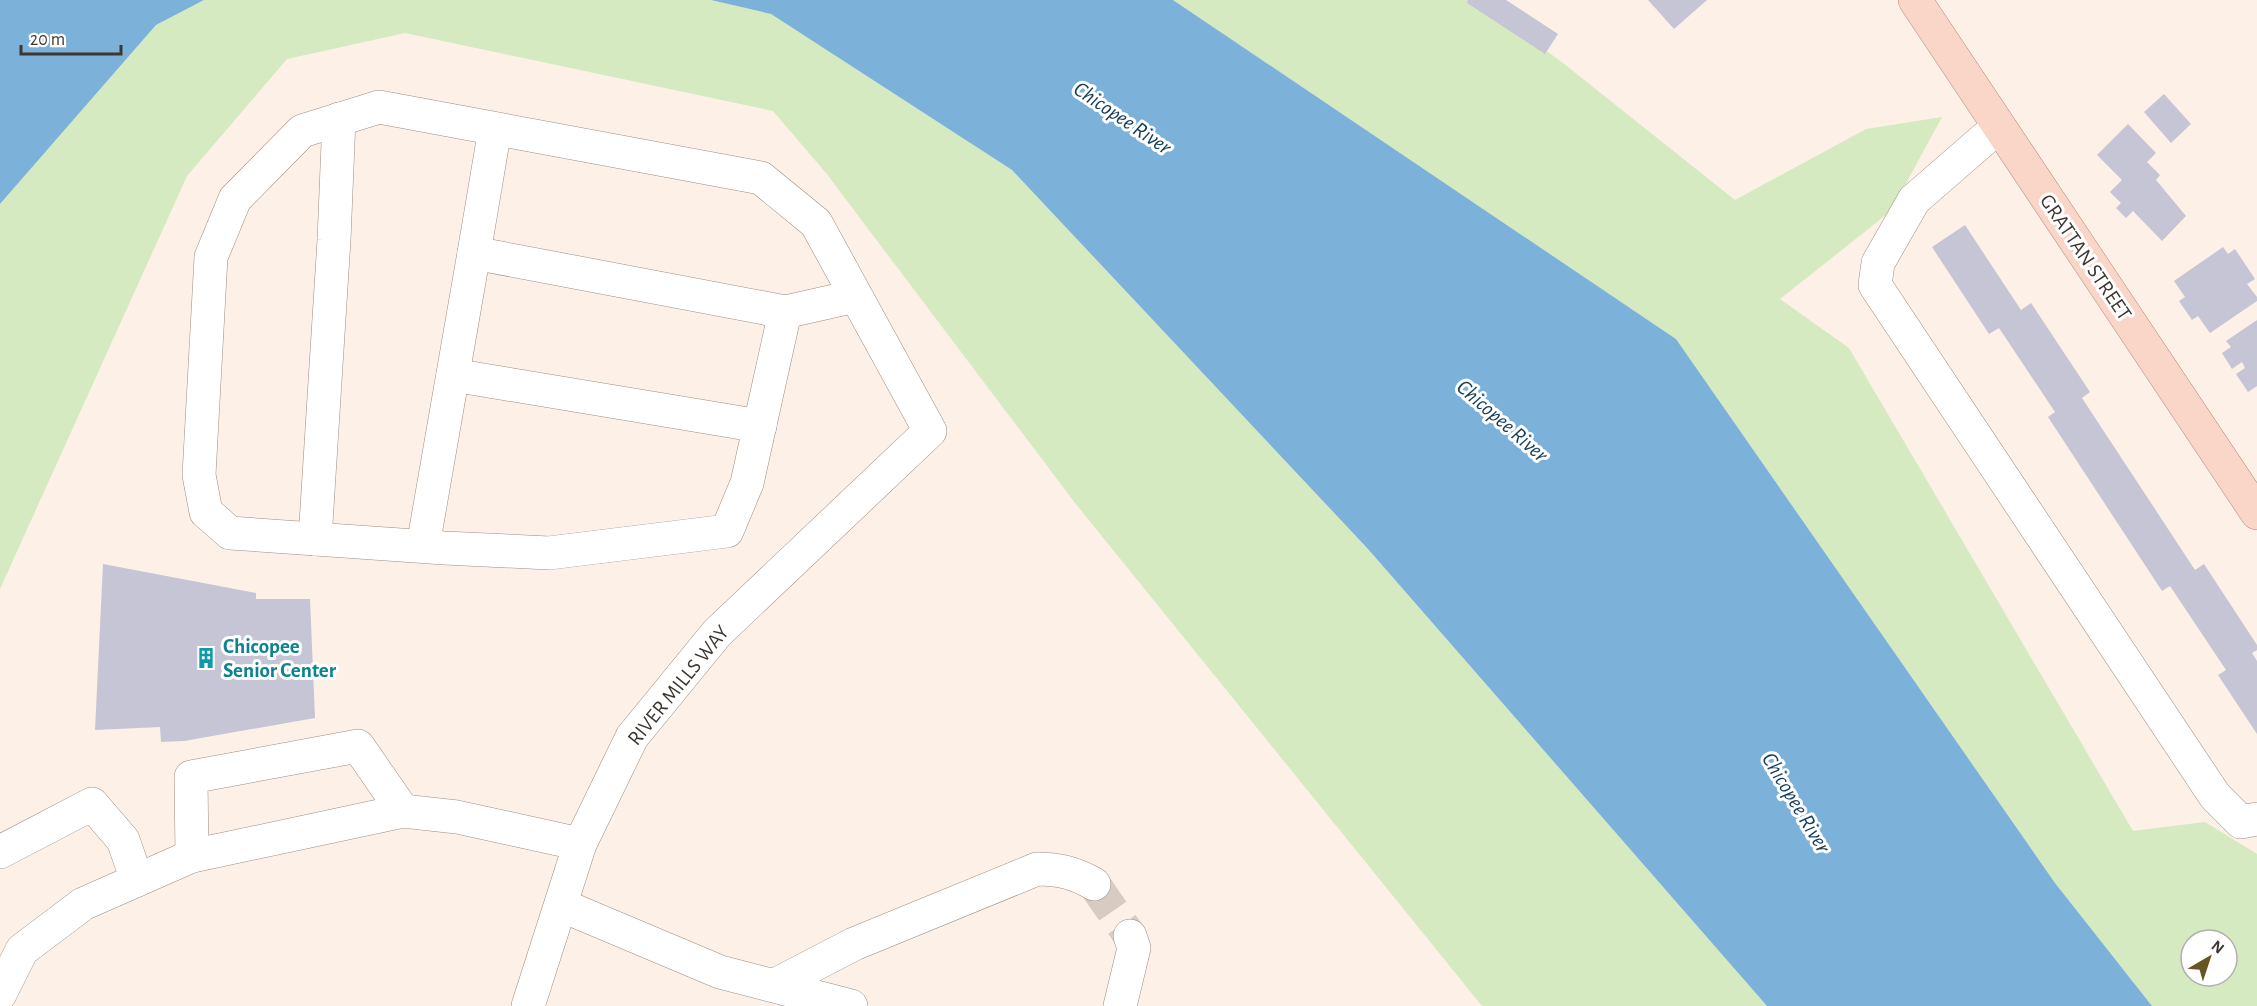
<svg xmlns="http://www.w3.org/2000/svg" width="2257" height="1006" viewBox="0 0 2257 1006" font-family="'Alegreya Sans',sans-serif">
  <rect width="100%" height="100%" fill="#fdf0e6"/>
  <!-- green -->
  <g fill="#d5eac1" fill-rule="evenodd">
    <polygon points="204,0 711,0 771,14 1012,170 1368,549 1767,1006 1482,1006 1075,503 826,173 773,111 405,33 287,59 187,176 0,589 0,204 156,25"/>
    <path d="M 1173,0 L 1477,0 L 1563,63 L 1735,200 L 1866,129 L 1942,117 L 1891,211 L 1780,299 L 1849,348 L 2133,831 L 2205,822 L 2257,854 L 2257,1006 L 2152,1006 L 2055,883 L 1676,339 ZM 2191,940 L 2227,940 L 2227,976 L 2191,976 Z"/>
  </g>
  <!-- water -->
  <g fill="#7cb2d9">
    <polygon points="0,0 204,0 156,25 0,204"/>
    <polygon points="711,0 1173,0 1676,339 2055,883 2152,1006 1767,1006 1368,549 1012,170 771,14"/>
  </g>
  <!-- building -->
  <g fill="#c6c5d6">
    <polygon points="1468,0 1506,0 1558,34 1545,54 1467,3"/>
    <polygon points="1648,0 1707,0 1674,29"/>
    <polygon points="2164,94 2191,124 2171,143 2144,112"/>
    <polygon points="2128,124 2156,153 2147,162 2160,175 2156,180 2186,216 2162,241 2133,211 2126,218 2116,208 2121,203 2110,192 2122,180 2097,155"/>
    <polygon points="1965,225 2021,310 2031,303 2090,392 2082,398 2195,570 2204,564 2257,645 2257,650 2252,653 2257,661 2257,734 2218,675 2226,670 2170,586 2162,591 2048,417 2055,412 1999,328 1989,334 1932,247"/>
    <polygon points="2223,247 2228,254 2235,249 2255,279 2247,284 2257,297 2257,301 2210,333 2198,316 2192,320 2179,301 2185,297 2174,281"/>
    <polygon points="2257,320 2257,386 2248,392 2236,374 2245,368 2242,362 2232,369 2222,353 2231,347 2226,341"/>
    <polygon points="103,564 256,593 256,599 310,599 315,718 184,741 161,742 160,727 95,730"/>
  </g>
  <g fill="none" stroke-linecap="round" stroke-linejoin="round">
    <!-- minor-tunnel -->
    <polyline stroke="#d7cbc2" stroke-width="33" stroke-dasharray="33 16" stroke-linecap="butt" points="1094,884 1130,936"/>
    <defs>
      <g id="minor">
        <polyline points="1998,127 1914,200 1878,263 1875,285 2215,796 2241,822 2257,819"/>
        <polyline points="474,253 495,129"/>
        <polyline points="453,375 760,426"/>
        <polyline points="315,539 334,240 339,119"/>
        <polyline points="423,546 474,253 785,312"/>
        <polyline points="0,852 92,804 123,840 137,880"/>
        <polyline points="192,856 191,777 358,746 403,811"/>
        <polyline points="561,905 720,972 851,1006"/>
        <path d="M 775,985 L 854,944 L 1037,869 C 1059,869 1075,873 1094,884"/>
        <polyline points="0,994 22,950 83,904 192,856 403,811 457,817 580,844"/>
        <polyline points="528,1006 580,844 632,737 717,633 930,431 816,223 761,178 379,107 302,131 235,199 211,257 199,475 206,512 230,533 444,548 549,553 727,531 747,483 785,312 856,296"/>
        <polyline points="1120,1006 1134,948 1130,936"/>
      </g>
      <polyline id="major" points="1915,0 2257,513"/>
    </defs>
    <!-- minor casing -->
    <use href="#minor" stroke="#9c8e82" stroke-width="34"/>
    <!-- major casing -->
    <use href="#major" stroke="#b68d7c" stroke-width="34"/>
    <!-- minor -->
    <use href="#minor" stroke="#fff" stroke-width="33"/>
    <!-- major -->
    <use href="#major" stroke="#fad6c8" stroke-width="33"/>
  </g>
  <!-- icons -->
  <defs>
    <symbol id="building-bare" viewBox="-9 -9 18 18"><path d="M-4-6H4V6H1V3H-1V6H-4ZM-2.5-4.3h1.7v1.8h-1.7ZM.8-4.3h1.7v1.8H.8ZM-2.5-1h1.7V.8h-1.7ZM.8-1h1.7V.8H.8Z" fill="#0f9aa8" stroke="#fff" stroke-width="2.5" paint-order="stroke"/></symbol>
  </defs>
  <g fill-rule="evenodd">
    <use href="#building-bare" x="191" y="643" width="30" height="30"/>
  </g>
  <g text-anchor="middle" stroke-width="6" stroke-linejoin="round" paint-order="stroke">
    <!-- street labels -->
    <g font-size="21" fill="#3d3732" stroke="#fff">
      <text transform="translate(2086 257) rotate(56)" y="7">GRATTAN STREET</text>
      <text transform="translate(678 685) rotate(-51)" y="7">RIVER MILLS WAY</text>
    </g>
    <!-- culture labels -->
    <g font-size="21" font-weight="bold" fill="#0d838f" stroke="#fff" text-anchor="start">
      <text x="223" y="653">Chicopee<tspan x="223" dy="24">Senior Center</tspan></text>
    </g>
    <!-- water labels -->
    <g font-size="22" font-style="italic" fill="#133d58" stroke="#fff">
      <text transform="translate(1123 117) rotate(34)" y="8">Chicopee River</text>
      <text transform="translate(1503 420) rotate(41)" y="8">Chicopee River</text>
      <text transform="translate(1797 802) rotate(59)" y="8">Chicopee River</text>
    </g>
  </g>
  <!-- north arrow -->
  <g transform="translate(2209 958) rotate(39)"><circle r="28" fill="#ffffff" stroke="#b1afad" stroke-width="1.5"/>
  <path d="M0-4.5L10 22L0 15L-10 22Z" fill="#685423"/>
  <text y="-9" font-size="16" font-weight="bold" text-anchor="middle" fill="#3d3732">N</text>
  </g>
  <!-- scale -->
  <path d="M21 45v9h100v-9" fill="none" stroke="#3d3732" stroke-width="3"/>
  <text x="30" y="45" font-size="18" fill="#3d3732" stroke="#ffffff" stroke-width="4.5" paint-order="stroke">20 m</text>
</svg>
